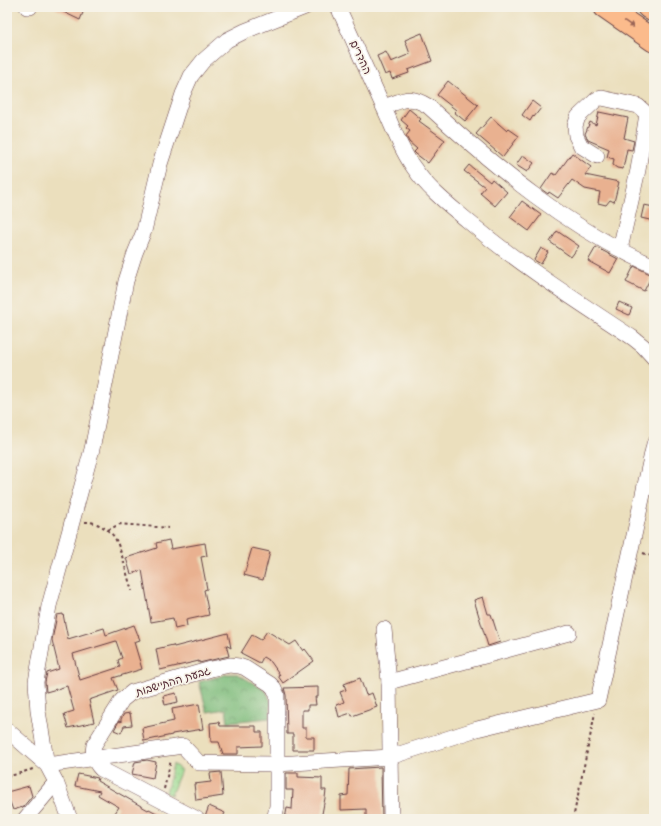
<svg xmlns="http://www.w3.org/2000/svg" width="661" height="826" viewBox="0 0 661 826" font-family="'Balsamiq Sans','Playpen Sans Hebrew',sans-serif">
  <defs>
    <pattern id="forest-crowns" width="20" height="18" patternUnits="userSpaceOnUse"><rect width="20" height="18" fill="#7ebc7c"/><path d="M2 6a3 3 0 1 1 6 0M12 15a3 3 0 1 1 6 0" fill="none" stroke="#699866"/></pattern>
    <pattern id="park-dots" width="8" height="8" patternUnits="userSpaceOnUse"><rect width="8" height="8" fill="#9ddc92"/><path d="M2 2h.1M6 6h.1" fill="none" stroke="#89bc7e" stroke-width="1.8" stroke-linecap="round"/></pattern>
  </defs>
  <rect width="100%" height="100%" fill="#f7f3e8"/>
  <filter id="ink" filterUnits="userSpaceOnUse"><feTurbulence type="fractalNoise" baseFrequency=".025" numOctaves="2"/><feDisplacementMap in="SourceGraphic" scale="8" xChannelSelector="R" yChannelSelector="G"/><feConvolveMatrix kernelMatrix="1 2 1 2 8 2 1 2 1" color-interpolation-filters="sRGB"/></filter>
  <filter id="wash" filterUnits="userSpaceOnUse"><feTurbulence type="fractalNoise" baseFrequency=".012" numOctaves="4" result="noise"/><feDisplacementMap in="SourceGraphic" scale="16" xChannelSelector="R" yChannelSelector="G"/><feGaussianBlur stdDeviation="0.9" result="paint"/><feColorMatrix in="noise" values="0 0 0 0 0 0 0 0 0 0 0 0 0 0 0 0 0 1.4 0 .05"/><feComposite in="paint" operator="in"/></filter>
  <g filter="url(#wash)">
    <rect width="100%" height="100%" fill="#ebdfbd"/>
    <!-- forest -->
    <polygon fill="url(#forest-crowns)" stroke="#646e54" points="228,674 238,674 266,691 271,702 270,718 228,722 226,709 207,712 199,682"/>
    <!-- park -->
    <polygon fill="url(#park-dots)" stroke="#747e5e" points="173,764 181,770 171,795 166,793"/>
    <g id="blocks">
      <!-- building -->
      <g fill="#e9b190" fill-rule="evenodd">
        <polygon points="53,7 77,7 84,10 80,20"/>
        <polygon points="422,33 432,61 408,70 409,73 392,79 390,73 385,75 377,56 386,52 391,62 410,54 405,40"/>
        <polygon points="448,81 478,105 465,121 454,112 456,110 437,95"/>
        <polygon points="532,101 541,108 534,117 533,116 530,121 522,115"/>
        <polygon points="409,109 421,119 419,121 445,140 428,163 416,154 414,152 417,149 409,142 406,136 410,131 406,128 408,126 401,120"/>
        <polygon points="599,112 628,118 624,138 634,141 632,150 627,149 623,169 617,168 613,165 614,159 607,157 609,149 588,140 585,134 590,122 596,125"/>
        <polygon points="491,117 507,131 509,129 519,136 503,157 476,134"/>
        <polygon points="572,153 591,167 585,175 619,182 614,202 610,200 606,205 598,203 600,192 585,189 572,180 558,198 549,192 548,194 541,189 552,173 556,175"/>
        <polygon points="523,155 534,163 527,172 516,165"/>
        <polygon points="469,165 490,182 492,179 507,192 495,206 480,193 485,187 464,171"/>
        <polygon points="522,201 541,215 529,231 510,217"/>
        <polygon points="644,205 654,207 654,221 641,218"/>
        <polygon points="557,231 579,246 571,257 550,242"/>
        <polygon points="596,247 618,259 610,273 588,261"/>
        <polygon points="541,248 548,252 541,264 534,260"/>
        <polygon points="634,266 652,275 644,291 626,282"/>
        <polygon points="619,302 632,308 629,315 616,309"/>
        <polygon points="169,540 171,549 205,543 207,556 201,557 207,589 204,590 209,615 186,620 187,626 175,629 173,618 151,622 142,570 131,574 126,558 157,548 156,543"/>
        <polygon points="252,548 270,552 263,580 244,575"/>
        <polygon points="483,597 488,614 491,614 500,642 488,646 474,600"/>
        <path d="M 63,614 L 68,639 L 104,628 L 106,635 L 134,625 L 140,640 L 134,642 L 142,669 L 113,678 L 118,690 L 89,700 L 94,722 L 68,728 L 64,714 L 74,711 L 67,686 L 46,692 L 45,682 L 47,673 L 59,669 L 52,640 L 57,615 ZM 116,641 L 122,658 L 118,660 L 120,667 L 80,680 L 73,654 Z"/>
        <polygon points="267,631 290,645 296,641 303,651 305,649 314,661 283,683 278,676 280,675 271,662 263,657 260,663 241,653 252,635 261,640"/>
        <polygon points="228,633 231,648 226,645 229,656 199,663 199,661 160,670 156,649 173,645 174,647"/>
        <polygon points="360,678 366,695 372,693 377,707 352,716 351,713 339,717 336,705 344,702 340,692 346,690 344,684"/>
        <polygon points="318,687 318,697 315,697 316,705 308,705 308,710 302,710 302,728 306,728 306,737 314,737 314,750 293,750 293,734 287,734 286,695 284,688"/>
        <polygon points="176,693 178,702 165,705 163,696"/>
        <polygon points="199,704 203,729 172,734 172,735 144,741 142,728 174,721 172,709"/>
        <polygon points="130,713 132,725 124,726 121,733 114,730 119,721 121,722 121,719 124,714"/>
        <polygon points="219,722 220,726 256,726 256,732 262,732 262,746 238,747 238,754 223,754 219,742 211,742 210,723"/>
        <polygon points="147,760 156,762 153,778 132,774 135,762"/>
        <polygon points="381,767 382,819 366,819 366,809 341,810 341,796 348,795 349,769"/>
        <polygon points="221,772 223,796 196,800 194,784 211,782 210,773"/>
        <polygon points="286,773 298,773 298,777 322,778 322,790 326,790 325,798 321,819 285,819 287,808 292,809 293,790 286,790"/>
        <polygon points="78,774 98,778 97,781 148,810 149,809 168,819 125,819 115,813 119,807 98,795 100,791 75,786"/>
        <polygon points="29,786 32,796 23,807 13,810 10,802 7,803 7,792"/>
        <polygon points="209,806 225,813 222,819 211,819 205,817"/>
      </g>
    </g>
  </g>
  <g filter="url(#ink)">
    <use href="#blocks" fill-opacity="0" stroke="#623c41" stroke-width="1"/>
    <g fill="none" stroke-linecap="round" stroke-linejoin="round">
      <defs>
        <g id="minor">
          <polyline points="27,7 30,7"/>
          <polyline points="305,7 245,31 227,40 203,61 191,76 183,94 160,164 144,231 135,253 126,281 92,449 49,606 36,682 38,711 47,765 183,746 199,763 277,764 390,757 477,729 598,700 654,444"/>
          <path d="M 338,7 C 353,40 368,73 383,106 C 393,127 400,149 414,168 C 428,189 449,205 468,221 C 520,265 577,301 633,338 L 643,346 L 654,358"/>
          <path d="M 384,107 C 403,100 409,94 428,106 C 496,168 569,229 654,266"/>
          <polyline points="597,156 581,146 576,136 575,126 578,117 597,99 602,98 638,106 647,114 638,170 620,249"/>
          <polyline points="384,629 389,682 391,819"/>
          <polyline points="389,682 569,633"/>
          <polyline points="7,730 47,765 56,782 70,819"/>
          <polyline points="25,819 56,782"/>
          <path d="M 197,819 L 101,769 C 94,762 92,755 94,745 L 122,700 L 132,692 L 211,669 L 230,665 L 239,666 L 245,668 L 270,684 L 274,688 L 277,695 L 277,806 L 275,816 L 273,819"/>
        </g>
        <g id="highway">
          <polyline points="605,7 654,41"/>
          <polyline points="648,7 654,11"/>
        </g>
      </defs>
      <!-- minor casing -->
      <use href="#minor" stroke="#623c41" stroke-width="16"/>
      <!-- highway casing -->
      <use href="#highway" stroke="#623c41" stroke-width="24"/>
      <!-- path -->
      <g stroke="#623c41" stroke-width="2" stroke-dasharray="3 3" stroke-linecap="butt">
        <path d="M 85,522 C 96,521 111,530 116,540 C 123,555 127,576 132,591"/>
        <polyline points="108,530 120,524 168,528"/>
        <polyline points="643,553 654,557"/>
        <polyline points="7,777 33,769"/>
        <polyline points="164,789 171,760"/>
        <polyline points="573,819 595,713"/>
      </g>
      <!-- minor -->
      <use href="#minor" stroke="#fff" stroke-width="15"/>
      <!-- highway -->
      <use href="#highway" stroke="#fbbb8c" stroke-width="22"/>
    </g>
    <!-- one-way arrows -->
    <defs><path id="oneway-solid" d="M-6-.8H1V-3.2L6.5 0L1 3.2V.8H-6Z"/></defs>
    <use fill="#9a6557" href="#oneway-solid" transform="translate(629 24) rotate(35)"/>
  </g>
  <g text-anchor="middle" stroke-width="3.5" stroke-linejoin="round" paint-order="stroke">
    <!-- street labels -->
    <g font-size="11" fill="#4a1f2b" stroke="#f7f3e8">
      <text transform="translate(361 57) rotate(65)" y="4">ההדרים</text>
      <text transform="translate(173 681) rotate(-17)" y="4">גבעת ההתיישבות</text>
    </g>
  </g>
  <!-- margin -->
  <rect width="661" height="826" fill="none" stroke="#f7f3e8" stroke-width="24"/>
</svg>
